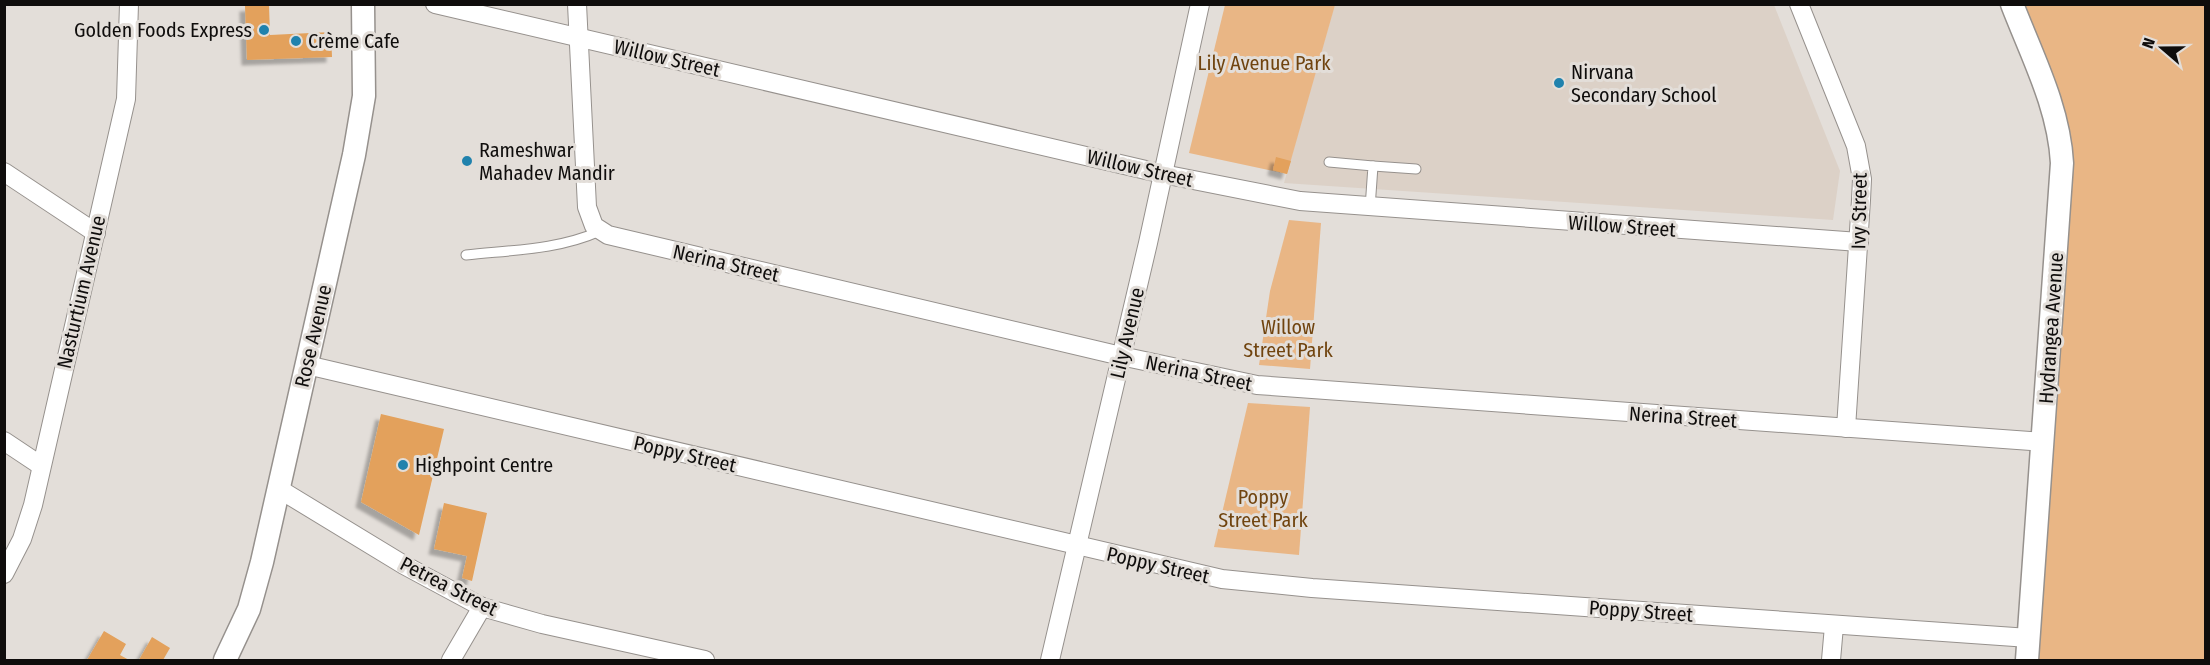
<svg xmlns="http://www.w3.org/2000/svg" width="2210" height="665" viewBox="0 0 2210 665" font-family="'Fira Sans Condensed',sans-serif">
  <defs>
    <filter id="shadow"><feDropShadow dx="-5.5" dy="5.5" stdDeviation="1.5" flood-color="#0004"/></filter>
  </defs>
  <rect width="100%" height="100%" fill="#e3ded9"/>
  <!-- built -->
  <polygon fill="#dcd1c7" points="1335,4 1774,5 1840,171 1833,220 1284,183"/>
  <!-- green -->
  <g fill="#e9b685">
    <polygon points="1225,5 1335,5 1287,174 1189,153"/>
    <polygon points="2021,5 2205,5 2205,660 2036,660 2070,158"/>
    <polygon points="1289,220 1321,223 1310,369 1259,365 1270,291"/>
    <polygon points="1248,403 1310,407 1299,555 1214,547"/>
  </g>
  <!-- building -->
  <g fill="#e3a15b" filter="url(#shadow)">
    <polygon points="269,5 270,35 331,32 332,57 247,60 245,6"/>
    <polygon points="1276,157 1291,161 1287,174 1273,170"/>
    <polygon points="381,414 444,429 419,535 361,502"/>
    <polygon points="444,503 487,513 472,581 462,578 467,556 434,549"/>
    <polygon points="104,631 126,644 120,655 129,660 87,660"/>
    <polygon points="152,637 170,648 163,660 139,660"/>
  </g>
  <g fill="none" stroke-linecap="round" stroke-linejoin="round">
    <defs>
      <g id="service">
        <polyline points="1329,162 1373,166 1370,208"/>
        <polyline points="1373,166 1416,169"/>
        <path d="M 466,255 C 511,250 558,250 600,231"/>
      </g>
      <g id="minor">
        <polyline points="435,4 1163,174 1300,201 1859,242"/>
        <polyline points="577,4 587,207 594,226 608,235 1121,356 1257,385 2043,442"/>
        <polyline points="1799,4 1856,146 1862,179 1861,200 1846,428"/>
        <polyline points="4,172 96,233"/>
        <polyline points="307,365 1222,579 1312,588 2029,638"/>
        <polyline points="4,441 40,465"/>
        <polyline points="279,489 404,565 482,607 542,624 705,660"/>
        <polyline points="4,574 22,539 33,505 126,99 129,4"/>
        <polyline points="451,660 482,607"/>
        <polyline points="1050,660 1148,243 1200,4"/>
        <polyline points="1831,660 1834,626"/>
      </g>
      <g id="tertiary">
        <path d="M 2012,4 C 2032,56 2059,107 2062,163 L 2027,660"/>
        <polyline points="225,660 249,609 262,562 354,155 364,96 363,4"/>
      </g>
    </defs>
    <!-- service casing -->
    <use href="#service" stroke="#96918d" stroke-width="11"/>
    <!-- minor casing -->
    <use href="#minor" stroke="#96918d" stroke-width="20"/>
    <!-- tertiary casing -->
    <use href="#tertiary" stroke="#96918d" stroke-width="25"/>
    <!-- service -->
    <use href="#service" stroke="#fff" stroke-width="9"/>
    <!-- minor -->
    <use href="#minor" stroke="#fff" stroke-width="18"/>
    <!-- tertiary -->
    <use href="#tertiary" stroke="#fff" stroke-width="22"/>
  </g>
  <!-- markers -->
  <g fill="#2082ad" stroke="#e3ded9" stroke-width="2">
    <circle cx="264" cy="30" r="6"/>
    <circle cx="296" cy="41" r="6"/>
    <circle cx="1559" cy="83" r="6"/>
    <circle cx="467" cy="161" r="6"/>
    <circle cx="403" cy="465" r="6"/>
  </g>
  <g text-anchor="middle" stroke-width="6" stroke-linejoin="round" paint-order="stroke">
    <!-- poi labels -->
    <g font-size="20" fill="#0f0d0c" stroke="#e3ded9" text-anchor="start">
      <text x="252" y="37" text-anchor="end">Golden Foods Express</text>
      <text x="308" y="48">Crème Cafe</text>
      <text x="1571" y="79">Nirvana<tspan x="1571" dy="23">Secondary School</tspan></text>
      <text x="479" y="157">Rameshwar<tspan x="479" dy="23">Mahadev Mandir</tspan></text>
      <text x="415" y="472">Highpoint Centre</text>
    </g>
    <!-- street labels -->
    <g font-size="20" fill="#0f0d0c" stroke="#e3ded9">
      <text transform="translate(667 58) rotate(13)" y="7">Willow Street</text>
      <text transform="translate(1140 168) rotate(13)" y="7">Willow Street</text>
      <text transform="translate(1859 211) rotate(-89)" y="7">Ivy Street</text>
      <text transform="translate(1622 226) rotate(4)" y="7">Willow Street</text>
      <text transform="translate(726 263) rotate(13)" y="7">Nerina Street</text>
      <text transform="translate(81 292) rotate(-77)" y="7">Nasturtium Avenue</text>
      <text transform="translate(2051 328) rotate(-86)" y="7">Hydrangea Avenue</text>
      <text transform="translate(1127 333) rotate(-77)" y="7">Lily Avenue</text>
      <text transform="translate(313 336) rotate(-77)" y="7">Rose Avenue</text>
      <text transform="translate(1199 373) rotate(12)" y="7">Nerina Street</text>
      <text transform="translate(1683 417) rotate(4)" y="7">Nerina Street</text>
      <text transform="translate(685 454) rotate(13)" y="7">Poppy Street</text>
      <text transform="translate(1158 565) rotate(13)" y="7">Poppy Street</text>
      <text transform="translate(449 586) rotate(27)" y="7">Petrea Street</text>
      <text transform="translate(1641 611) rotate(4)" y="7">Poppy Street</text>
    </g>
    <!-- park labels -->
    <g font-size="20" fill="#70440f" stroke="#e3ded9">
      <text x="1264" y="70">Lily Avenue Park</text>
      <text x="1288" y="334">Willow<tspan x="1288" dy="23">Street Park</tspan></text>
      <text x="1263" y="504">Poppy<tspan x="1263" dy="23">Street Park</tspan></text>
    </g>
  </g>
  <!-- border -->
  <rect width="2210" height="665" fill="none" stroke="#0f0d0c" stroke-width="12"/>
  <!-- north arrow -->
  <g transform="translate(2162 48) rotate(290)" stroke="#e3ded9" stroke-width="4.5" paint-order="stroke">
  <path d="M0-4.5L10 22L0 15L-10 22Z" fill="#0f0d0c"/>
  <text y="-9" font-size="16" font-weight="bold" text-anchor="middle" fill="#0f0d0c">N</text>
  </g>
</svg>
